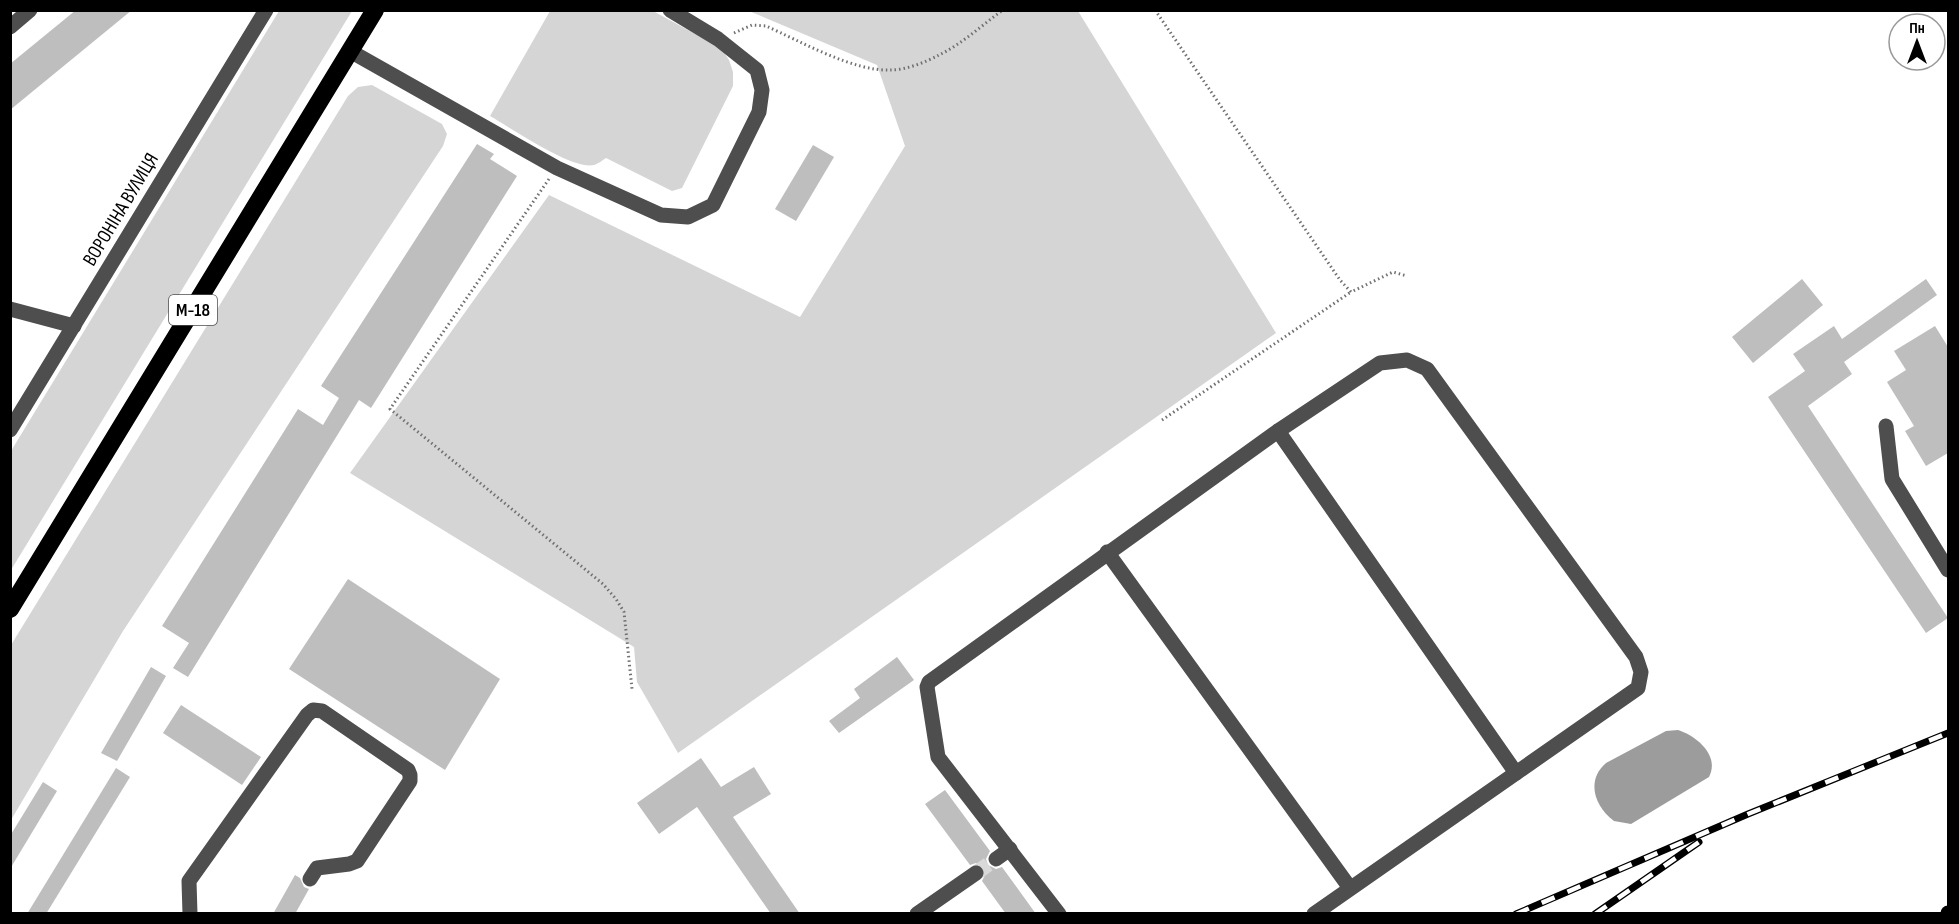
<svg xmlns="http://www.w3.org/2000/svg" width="1959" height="924" viewBox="0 0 1959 924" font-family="'Sofia Sans Condensed',sans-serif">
  <rect width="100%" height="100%" fill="#fff"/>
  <!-- green -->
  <g fill="#d5d5d5">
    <polygon points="279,11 352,11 11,570 11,451"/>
    <path d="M 550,11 L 653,11 L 721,48 L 729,60 L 733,72 L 733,86 L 682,188 L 672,191 L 606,158 C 603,160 598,164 594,165 C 572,170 511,128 490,116 Z"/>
    <polygon points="749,11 1078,11 1276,333 678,753 637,682 634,647 350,473 549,195 800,317 905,146 877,65"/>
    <polygon points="372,85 442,124 447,134 443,146 123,631 11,820 11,645 348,96 358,87"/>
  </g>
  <!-- water -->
  <path fill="#9c9c9c" d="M 1678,730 C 1697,736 1720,756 1709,777 L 1631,824 L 1614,821 C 1594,806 1586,780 1606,763 L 1666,731 Z"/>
  <!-- building -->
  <g fill="#bebebe">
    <polygon points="76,10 132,10 10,110 10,64"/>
    <polygon points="477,144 494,154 490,159 517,176 371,408 359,400 188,677 173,668 189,643 162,626 298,409 323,425 339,398 321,386"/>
    <polygon points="813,145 834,157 796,221 775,209"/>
    <polygon points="1802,279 1823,305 1753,363 1732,337"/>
    <polygon points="1926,279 1937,295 1844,362 1852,374 1808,406 1948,618 1926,633 1768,397 1805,371 1793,354 1834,326 1842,339"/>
    <polygon points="1935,326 1948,347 1948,453 1926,466 1905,431 1914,426 1887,382 1906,370 1894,351"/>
    <polygon points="348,579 500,679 445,770 289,669"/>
    <polygon points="897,657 914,680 839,733 829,721 860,698 854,689"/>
    <polygon points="151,667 166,676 117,761 101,753"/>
    <polygon points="181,705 261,757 242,785 163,733"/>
    <polygon points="701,758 721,787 754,767 771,794 733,817 800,914 771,914 697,807 659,834 637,803"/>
    <polygon points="116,768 130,777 46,914 27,914"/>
    <polygon points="43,782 57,791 10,869 10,836"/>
    <polygon points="945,790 990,851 986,859 988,865 996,869 1002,867 1036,914 1006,914 982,881 986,873 984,867 976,863 970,865 925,804"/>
    <polygon points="295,875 300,878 304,887 309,889 295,914 273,914"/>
  </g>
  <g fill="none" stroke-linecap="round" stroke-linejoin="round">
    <!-- minor-tunnel -->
    <polyline stroke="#d9d9d9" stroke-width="15" stroke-dasharray="15 8" stroke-linecap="butt" points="976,873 996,859"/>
    <!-- path -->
    <g stroke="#707070" stroke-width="3" stroke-dasharray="1.5 3" stroke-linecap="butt">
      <polyline points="1155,10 1340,280 1351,292 1393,272 1407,276"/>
      <path d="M 734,33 L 752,25 L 766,26 C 800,41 854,72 891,70 C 906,70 926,62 939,55 C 962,44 982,25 1003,10"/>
      <polyline points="549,179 390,409 603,584 616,599 624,612 632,689"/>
      <polyline points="1162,420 1351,292"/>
    </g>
    <!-- minor -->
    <g stroke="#4e4e4e" stroke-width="15">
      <polyline points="10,27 30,10"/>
      <polyline points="350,51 557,168 661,215 688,217 713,205 759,112 762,90 757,70 718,39 670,10"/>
      <polyline points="10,309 74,326"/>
      <polyline points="1886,426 1892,479 1948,570"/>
      <polyline points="10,430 266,10"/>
      <polyline points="1278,431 1516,773"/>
      <polyline points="1107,552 1350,888"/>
      <polyline points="996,859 1010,849"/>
      <polyline points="190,914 189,881 307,715 313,710 322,711 408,770 410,775 410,781 357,861 349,864 317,868 310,879"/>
      <polyline points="917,914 976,873"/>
      <polyline points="1059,914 938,757 927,687 929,682 1278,431 1380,363 1407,360 1427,369 1636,657 1641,672 1638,688 1314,914"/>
    </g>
    <!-- major -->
    <polyline stroke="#000" stroke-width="15" points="1948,914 1948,913"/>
    <!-- highway -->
    <polyline stroke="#000" stroke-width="18" points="10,609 375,10"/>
    <defs>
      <g id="rail">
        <polyline points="1516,914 1748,814 1948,733"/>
        <polyline points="1595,914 1699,842"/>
      </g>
    </defs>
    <!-- rail casing -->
    <use href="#rail" stroke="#000" stroke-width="7"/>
    <!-- rail -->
    <use href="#rail" stroke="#fff" stroke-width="4.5" stroke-dasharray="14" stroke-linecap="butt"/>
  </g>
  <g text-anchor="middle" stroke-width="5" stroke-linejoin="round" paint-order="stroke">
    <!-- shield labels -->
    <rect fill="#fff" stroke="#4c4c4c" stroke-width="1.5" x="169" y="295" width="48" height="30" rx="4.5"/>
    <g font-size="18" font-weight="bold" fill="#000">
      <text x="193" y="316">М-18</text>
    </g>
    <!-- street labels -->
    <g font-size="20" fill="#000" stroke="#fff">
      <text transform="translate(120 209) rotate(-59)" y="7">ВОРОНІНА ВУЛИЦЯ</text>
    </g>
  </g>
  <!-- border -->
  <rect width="1959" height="924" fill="none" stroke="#000000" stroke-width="24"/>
  <!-- north arrow -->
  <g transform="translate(1917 42)"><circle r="28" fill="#ffffff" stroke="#999999" stroke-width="1.5"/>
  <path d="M0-4.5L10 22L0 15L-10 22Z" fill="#000000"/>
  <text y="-9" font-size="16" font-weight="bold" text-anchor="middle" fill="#000000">Пн</text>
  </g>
</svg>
